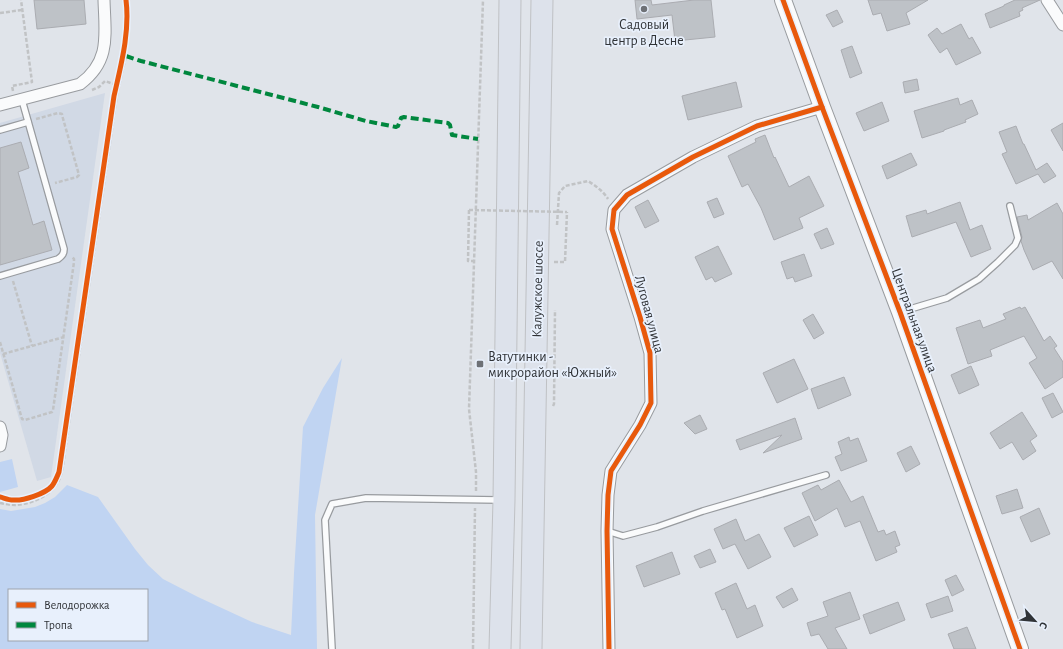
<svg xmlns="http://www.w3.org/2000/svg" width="1063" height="649" viewBox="0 0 1063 649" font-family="'Alegreya Sans',sans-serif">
  <rect width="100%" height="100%" fill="#e0e4ea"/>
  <!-- built -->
  <polygon fill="#d1d9e5" points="105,93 51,477 37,481 0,353 0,123"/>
  <!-- green -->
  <g fill="#c0d4f2" fill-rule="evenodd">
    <path d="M 342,358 L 315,515 L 317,649 L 0,649 L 0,509 L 11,511 L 35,507 L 45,503 L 55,497 L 67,485 L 98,497 L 135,549 L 148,565 L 163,579 L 198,597 L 252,622 L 291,635 L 294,573 L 303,427 L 323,388 ZM 9,590 L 147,590 L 147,640 L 9,640 Z"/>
    <polygon points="12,459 18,487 0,492 0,462"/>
  </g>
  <!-- building -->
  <g fill="#bec2c7" stroke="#aaacb1">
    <polygon points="34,0 84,0 86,24 37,29"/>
    <polygon points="635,0 651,0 652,5 694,0 711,0 715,37 675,41 672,15 637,19"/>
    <polygon points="868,0 928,0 906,13 910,24 887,31 881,13 873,15"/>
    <polygon points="1015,0 1040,0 1022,8 1023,10 1019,12 1020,16 990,28 985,14 1004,6 1004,5"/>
    <polygon points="837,10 843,22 833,27 826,15"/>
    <polygon points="961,24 969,39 972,37 981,53 956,65 947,48 940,53 928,35 937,28 942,34"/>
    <polygon points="852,46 862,73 850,78 841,50"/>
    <polygon points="917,79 919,90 905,93 903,82"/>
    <polygon points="736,82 742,107 688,120 682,96"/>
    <polygon points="958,98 960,105 972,100 978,114 965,120 966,122 944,130 944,131 922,138 914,111"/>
    <polygon points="882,102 889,121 864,131 856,113"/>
    <polygon points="1063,123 1063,151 1051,130"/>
    <polygon points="1016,126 1023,144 1024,144 1036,170 1047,163 1056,176 1044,183 1038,174 1016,184 1002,154 1007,152 999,132"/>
    <polygon points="765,135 774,158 775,157 789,187 809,176 824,206 799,218 803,228 774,240 761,208 748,184 742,187 728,156 756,142 755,139"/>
    <polygon points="21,142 29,168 18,172 33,225 44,221 52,250 0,265 0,148"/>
    <polygon points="911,153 917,165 887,179 882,166"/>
    <polygon points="717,198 724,214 714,218 707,202"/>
    <polygon points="648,200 659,221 645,228 635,207"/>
    <polygon points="960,202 970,230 982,225 991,249 971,257 956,222 912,237 906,216 926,210 927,214"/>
    <polygon points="1057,203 1063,214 1063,279 1052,261 1033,270 1024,250 1021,241 1022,237 1017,217 1027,215 1028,220"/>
    <polygon points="827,228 834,244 821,249 814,234"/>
    <polygon points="718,246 732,274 715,282 712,277 706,280 695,257"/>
    <polygon points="804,254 812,276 795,282 793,277 787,279 781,262"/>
    <polygon points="1020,307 1021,309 1025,307 1044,341 1050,336 1057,346 1054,348 1063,362 1063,377 1045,389 1029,363 1037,358 1024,336 990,350 992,356 968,364 956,328 980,320 983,328 1006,319 1003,314"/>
    <polygon points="813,314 824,333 814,339 803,320"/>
    <polygon points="794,359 808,389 777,403 763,373"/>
    <polygon points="971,366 979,385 959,394 951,375"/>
    <polygon points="844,377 851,395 818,409 811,389"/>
    <polygon points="1053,393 1063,412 1052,418 1042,398"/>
    <polygon points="1022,412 1037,436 1030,441 1036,451 1023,460 1012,442 1000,449 990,433"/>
    <polygon points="700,415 707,429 695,434 684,423"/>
    <polygon points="795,418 802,439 763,453 782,435 740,450 736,440"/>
    <polygon points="849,437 850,441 858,438 867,461 841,471 835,457 842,454 838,442"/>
    <polygon points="911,446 920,464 906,472 897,453"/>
    <polygon points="839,480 851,502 863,496 878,532 884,530 886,535 895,531 900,545 895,547 897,552 876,561 860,521 845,527 837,508 815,521 802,493 818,485 821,490"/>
    <polygon points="1017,489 1023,508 1002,514 996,496"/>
    <polygon points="1039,508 1050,534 1031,542 1020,517"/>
    <polygon points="809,516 818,535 794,547 784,528"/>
    <polygon points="736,519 745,541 759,534 771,557 748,569 735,544 723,549 714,529"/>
    <polygon points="710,549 716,562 700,568 694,556"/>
    <polygon points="672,552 680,574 644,587 636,566"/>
    <polygon points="956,575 964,590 952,596 945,580"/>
    <polygon points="736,583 747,609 755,605 763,626 737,638 725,609 722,610 715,593"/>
    <polygon points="792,588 798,600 783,608 776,597"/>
    <polygon points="850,592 860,619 835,628 847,649 828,649 819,634 811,636 807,623 828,616 823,602"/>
    <polygon points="948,596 953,611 931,618 926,604"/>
    <polygon points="898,602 905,620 870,634 863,615"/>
    <polygon points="967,627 976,649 954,649 948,634"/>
  </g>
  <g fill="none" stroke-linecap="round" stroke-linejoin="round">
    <defs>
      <g id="lane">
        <polyline points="0,130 28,122"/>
        <path d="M 0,276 L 58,259 C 62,256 64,254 64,249 L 22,100"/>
        <polyline points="900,312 947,298 979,279 998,262 1015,245 1018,238 1010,206"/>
        <polyline points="607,531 623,536 657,527 703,511 826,475"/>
        <polyline points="332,649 325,520 332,504 366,498 499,500"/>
      </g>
      <g id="street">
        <polyline points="1047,0 1063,25"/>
        <path d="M 0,105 L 80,84 C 111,61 105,35 104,0"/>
        <polyline points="0,427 2,435 0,446"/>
        <polyline points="609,649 607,531 608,495 611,471 640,425 651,403 650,353 640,317 612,229 614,210 627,195 693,157 757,126 822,107"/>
      </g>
      <polyline id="secondary" points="783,0 822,107 900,312 1020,649"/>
      <g id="highway">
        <polyline points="500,649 504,500 510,0"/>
        <polyline points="531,649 542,0"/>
      </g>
    </defs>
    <!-- lane casing -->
    <use href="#lane" stroke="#989b9f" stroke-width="8"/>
    <!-- street casing -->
    <use href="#street" stroke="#989b9f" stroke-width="13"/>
    <!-- secondary casing -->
    <use href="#secondary" stroke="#989b9f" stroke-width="18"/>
    <!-- highway casing -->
    <use href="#highway" stroke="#bfc1c4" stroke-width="23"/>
    <!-- path -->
    <g stroke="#c1c3c5" stroke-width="2.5" stroke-dasharray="4 2" stroke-linecap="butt">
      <polyline points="0,13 22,10"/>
      <polyline points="92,90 99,87 105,81 119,86"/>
      <polyline points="13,91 12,86 32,82 21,0"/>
      <polyline points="36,119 58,113 62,114 62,115 79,175 77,177 55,183"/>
      <polyline points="469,210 468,261 474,261"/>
      <path d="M 557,225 L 559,193 L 565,186 L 588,181 C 596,186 603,191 608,199"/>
      <polyline points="554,262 565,262 567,212"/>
      <polyline points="13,281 32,346"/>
      <polyline points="0,342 22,419 25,420 52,412 53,410 74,262 74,259 72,257"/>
      <polyline points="3,354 64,337"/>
      <polyline points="553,406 554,404 555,310"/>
      <polyline points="476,491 476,472 469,409 483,0"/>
      <path d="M 0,503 C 5,504 10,505 15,505 C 32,504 51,496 59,480 C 64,470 64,454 66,444 L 117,95 L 126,56"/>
      <polyline points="473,649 475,508"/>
    </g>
    <!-- lane -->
    <use href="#lane" stroke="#fafbfc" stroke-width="5.5"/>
    <!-- street -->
    <use href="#street" stroke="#fafbfc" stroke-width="11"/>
    <!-- secondary -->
    <use href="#secondary" stroke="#fafbfc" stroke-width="16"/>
    <!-- highway -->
    <use href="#highway" stroke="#dde2eb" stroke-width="21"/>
    <!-- path-bridge -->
    <polyline stroke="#c1c3c5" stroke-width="2.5" stroke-dasharray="4 2" stroke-linecap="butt" points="469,210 567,212"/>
    <!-- quiet -->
    <polyline stroke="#00873e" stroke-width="4" stroke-dasharray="8 4" stroke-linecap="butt" points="126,56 141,61 318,107 366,121 396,127 398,126 401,118 404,117 448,123 450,125 452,135 478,139"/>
    <defs>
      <g id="cycleway">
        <polyline points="783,0 822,107 900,312 1020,649"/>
        <path d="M 0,497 C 4,498 9,500 13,500 C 23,501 45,494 52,486 C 55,482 57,477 59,472 L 114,96 C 121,65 130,32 126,0"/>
        <polyline points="609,649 607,531 608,495 611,471 640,425 651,403 650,353 640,317 612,229 614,210 627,195 693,157 757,126 822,107"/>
      </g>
    </defs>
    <!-- cycleway casing -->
    <use href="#cycleway" stroke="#e8f0fc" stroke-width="8"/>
    <!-- cycleway -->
    <use href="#cycleway" stroke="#e8590c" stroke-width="5"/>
  </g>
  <!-- markers -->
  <g fill="#6e7176" stroke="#e8f0fc" stroke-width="1.5">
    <circle cx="644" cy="9" r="4"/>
    <rect x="476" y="360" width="8" height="8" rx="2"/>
  </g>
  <g text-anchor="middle" stroke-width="3.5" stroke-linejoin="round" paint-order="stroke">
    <!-- poi labels -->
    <g font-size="14" fill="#303337" stroke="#e8f0fc">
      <text x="644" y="29">Садовый<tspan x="644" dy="16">центр в Десне</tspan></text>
      <text x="488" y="361" text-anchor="start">Ватутинки -<tspan x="488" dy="16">микрорайон «Южный»</tspan></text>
    </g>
    <!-- street labels -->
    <g font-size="14" fill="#303337" stroke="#e8f0fc">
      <text transform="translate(537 289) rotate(-89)" y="5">Калужское шоссе</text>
      <text transform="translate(650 314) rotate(75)" y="5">Луговая улица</text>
      <text transform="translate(915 320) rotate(70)" y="5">Центральная улица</text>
    </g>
  </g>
  <!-- legend -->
  <rect x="8" y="589" width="140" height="52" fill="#e8f0fc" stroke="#9ea4ad"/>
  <rect x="16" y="602" width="20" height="6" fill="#e8590c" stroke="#9ea4ad"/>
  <text x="44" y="609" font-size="12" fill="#303337">Велодорожка</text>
  <rect x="16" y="622" width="20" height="6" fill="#00873e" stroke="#9ea4ad"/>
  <text x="44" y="629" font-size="12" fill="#303337">Тропа</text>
  <!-- north arrow -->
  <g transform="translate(1035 621) rotate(117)" stroke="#e8f0fc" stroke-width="3" paint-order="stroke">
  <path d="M0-3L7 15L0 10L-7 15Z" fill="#303337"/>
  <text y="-6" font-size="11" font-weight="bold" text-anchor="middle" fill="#303337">С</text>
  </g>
</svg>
